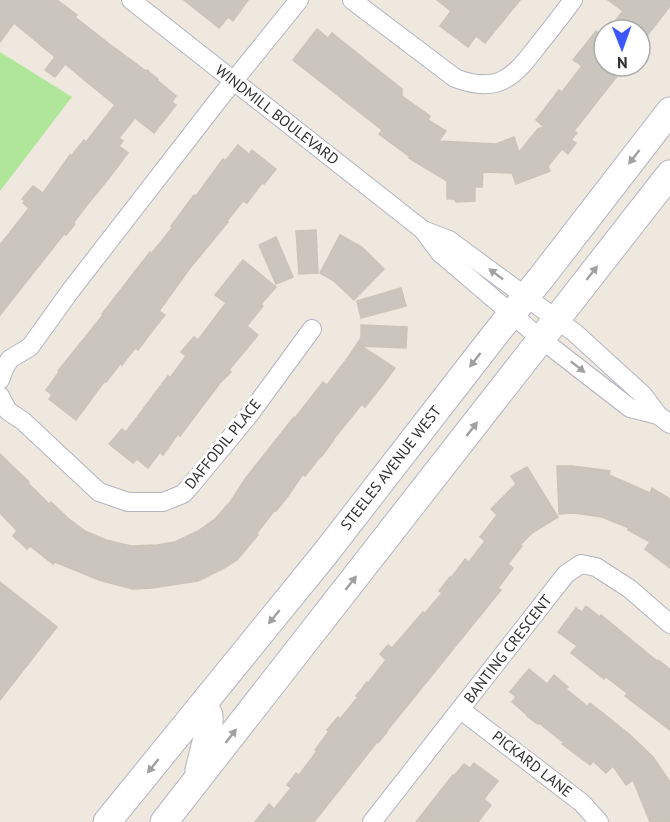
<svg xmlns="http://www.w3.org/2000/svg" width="670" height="822" viewBox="0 0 670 822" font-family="'PT Sans',sans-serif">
  <rect width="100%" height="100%" fill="#eee8df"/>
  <!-- green -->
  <polygon fill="#b0e69a" points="0,52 72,97 0,191"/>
  <!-- building -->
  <g fill="#cac6bd" stroke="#cac5b8" stroke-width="1.5">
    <polygon points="0,0 57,0 77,15 75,17 108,43 146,71 147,70 158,79 157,80 176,96 172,102 176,105 154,133 135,118 119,138 123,141 119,146 128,153 109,178 87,205 74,222 75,224 66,235 64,234 0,315 0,245 29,208 23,203 25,201 22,199 33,186 43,193 70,155 71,156 84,140 86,142 115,105 65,64 55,77 45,70 55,57 14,23 0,42"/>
    <polygon points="184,0 248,0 233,21 228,17 219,28"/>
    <polygon points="437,0 520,0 485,43 476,36 468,47 440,26 451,11"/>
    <polygon points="608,0 670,0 670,6 640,45 640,30 608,30 623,11"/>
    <polygon points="317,29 328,38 332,33 402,89 402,96 430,116 428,120 446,131 439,141 496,144 514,137 519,152 538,129 544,127 536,120 559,90 562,92 582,66 573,60 596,31 604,38 604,66 625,66 574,131 577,133 571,140 576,143 568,154 562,149 548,166 550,171 516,184 512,173 483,172 482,187 475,187 475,201 456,202 454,199 447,199 447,181 409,158 410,157 379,134 382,130 293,60"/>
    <polygon points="238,145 249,154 252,150 276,169 264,184 262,183 247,203 243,201 227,221 228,222 190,268 159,311 165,315 153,330 138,350 135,348 122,365 121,363 106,382 104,382 76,420 49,399 52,395 46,390 59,372 58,371 103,315 102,314 150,252 151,254 172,228 171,226 194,195 196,196 223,159 225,161"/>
    <polygon points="316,230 318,273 299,274 296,231"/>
    <polygon points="340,235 362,247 384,269 354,300 334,281 320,273"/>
    <polygon points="276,237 293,277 276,284 259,245"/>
    <polygon points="243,260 276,287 261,304 263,306 247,326 258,335 229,370 231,372 220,383 186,428 180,436 178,434 163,455 160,452 148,468 137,459 133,463 109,444 122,429 126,432 168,376 170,378 186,356 181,352 194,337 198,340 226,303 215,295"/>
    <polygon points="401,288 406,306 361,318 357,301"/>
    <polygon points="361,325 407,327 406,348 361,346 395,368 384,383 365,407 362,404 332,441 333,441 321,457 320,457 305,476 303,474 288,496 276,511 275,510 257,533 258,535 237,560 224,568 198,581 152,588 133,589 99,580 55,562 53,564 30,546 27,549 13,536 17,531 0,513 0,454 29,482 28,483 49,504 51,502 69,519 85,531 106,540 131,546 157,545 175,542 198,531 215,519 231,501 245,479 294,417 295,418 323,382 327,385 349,356 361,338"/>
    <polygon points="557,466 572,466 610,471 609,475 650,493 652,488 670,499 670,568 645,549 650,542 628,530 629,528 602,517 574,513 559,514"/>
    <polygon points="527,467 558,517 532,533 520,545 522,546 508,564 513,568 498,588 501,590 386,732 387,732 378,743 377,742 314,822 255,822 269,804 274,809 291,788 287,785 296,773 299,775 317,751 315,750 329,731 327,730 338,717 340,719 358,697 356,696 367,682 368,683 386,660 380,654 388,645 392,648 423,612 425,613 442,593 439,591 450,577 451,578 465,559 469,562 485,541 480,537 497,515 491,509 516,484 511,476"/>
    <polygon points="0,582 57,627 0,700"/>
    <polygon points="586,606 600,617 601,615 657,661 658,660 670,669 670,730 625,696 627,693 606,677 604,679 571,653 577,646 558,632 576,608 582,612"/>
    <polygon points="529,669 547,684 554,675 568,687 566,689 587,706 590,703 629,734 653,757 670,782 670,822 650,822 633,780 626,785 613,766 606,773 593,761 590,765 562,744 564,743 539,723 538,724 527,716 527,715 512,702 516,697 510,692"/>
    <polygon points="474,763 498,781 484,799 491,805 478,822 416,822 453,775 454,776 464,764 470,768"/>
  </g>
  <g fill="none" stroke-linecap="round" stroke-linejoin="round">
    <defs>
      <g id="minor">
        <polyline points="131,0 423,230 440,253 541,339 630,408 658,415"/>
        <path d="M 352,0 L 455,78 C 498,95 514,77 539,44 C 551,29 562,15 573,0"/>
        <polyline points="423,230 449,240 575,333 643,395 658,415 670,424"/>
        <polyline points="0,380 5,367 10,359 30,347 71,290 219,99 299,0"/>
        <polyline points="0,396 8,411 23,421 99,492 128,502 163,502 183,494 192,484 249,415 312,329"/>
        <polyline points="461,710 582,803 599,822"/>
        <polyline points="372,822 566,574 581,564 596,567 630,589 670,624"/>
      </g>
      <g id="secondary">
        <polyline points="199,770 209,730 209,715 203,705"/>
        <polyline points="107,822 324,555 497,332 541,278 670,111"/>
        <polyline points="164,822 670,174"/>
      </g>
    </defs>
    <!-- minor casing -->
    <use href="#minor" stroke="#b3b4c0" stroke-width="20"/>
    <!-- secondary casing -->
    <use href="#secondary" stroke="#b3b4c0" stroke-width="29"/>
    <!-- minor -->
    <use href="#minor" stroke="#fff" stroke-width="18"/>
    <!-- secondary -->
    <use href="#secondary" stroke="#fff" stroke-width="27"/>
  </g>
  <!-- one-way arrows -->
  <defs><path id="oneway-solid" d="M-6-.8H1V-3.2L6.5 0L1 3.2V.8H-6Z" transform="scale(1.5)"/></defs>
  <g fill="#a0a0a0">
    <use href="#oneway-solid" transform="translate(634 157) rotate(128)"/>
    <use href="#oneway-solid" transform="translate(592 273) rotate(-52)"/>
    <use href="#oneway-solid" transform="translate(496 274) rotate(-143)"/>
    <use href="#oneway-solid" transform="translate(475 360) rotate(128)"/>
    <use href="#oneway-solid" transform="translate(578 367) rotate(38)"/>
    <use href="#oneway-solid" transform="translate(472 429) rotate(-52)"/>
    <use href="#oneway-solid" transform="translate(351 583) rotate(-52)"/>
    <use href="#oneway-solid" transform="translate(274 617) rotate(129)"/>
    <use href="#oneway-solid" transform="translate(231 736) rotate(-52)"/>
    <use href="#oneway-solid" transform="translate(153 766) rotate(129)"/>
  </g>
  <g text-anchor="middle" stroke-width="6" stroke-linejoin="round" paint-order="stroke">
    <!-- street labels -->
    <g font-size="15" fill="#2d2d2d" stroke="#fff">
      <text transform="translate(277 115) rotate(38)" y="5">WINDMILL BOULEVARD</text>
      <text transform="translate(223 444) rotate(-51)" y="5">DAFFODIL PLACE</text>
      <text transform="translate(391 468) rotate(-52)" y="5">STEELES AVENUE WEST</text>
      <text transform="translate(508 649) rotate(-52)" y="5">BANTING CRESCENT</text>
      <text transform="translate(532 764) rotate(38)" y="5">PICKARD LANE</text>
    </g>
  </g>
  <!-- north arrow -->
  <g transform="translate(622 48) rotate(179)"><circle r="28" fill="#ffffff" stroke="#ababab" stroke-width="1.5"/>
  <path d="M0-4.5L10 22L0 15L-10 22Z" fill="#3c56fe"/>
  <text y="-9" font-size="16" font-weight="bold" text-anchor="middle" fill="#2d2d2d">N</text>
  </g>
</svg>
